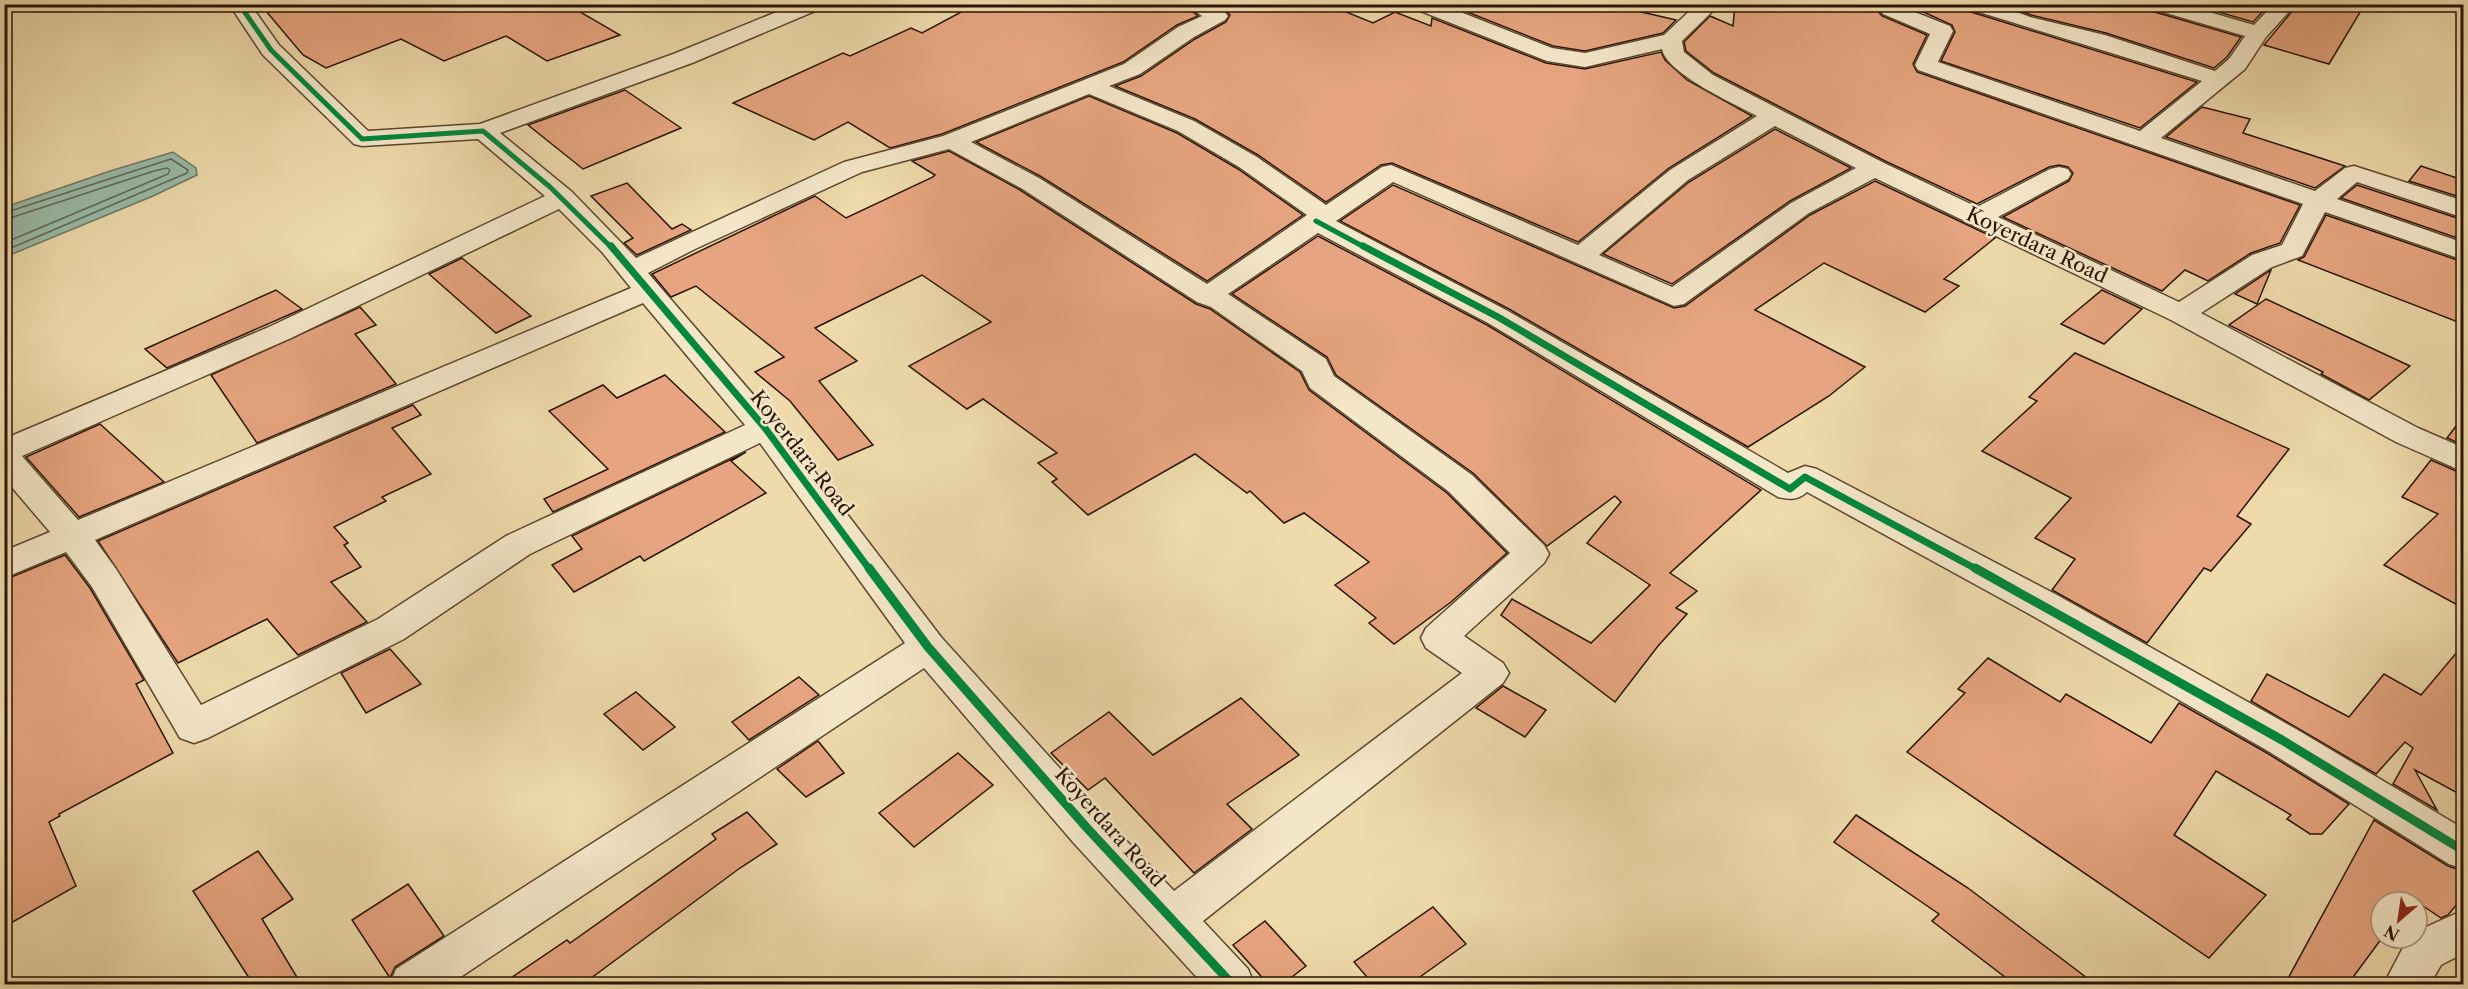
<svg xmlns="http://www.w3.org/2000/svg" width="2468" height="989" viewBox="0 0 2468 989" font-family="'Libre Caslon Text',serif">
  <rect width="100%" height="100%" fill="#eedaab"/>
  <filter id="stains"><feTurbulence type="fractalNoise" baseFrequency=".00333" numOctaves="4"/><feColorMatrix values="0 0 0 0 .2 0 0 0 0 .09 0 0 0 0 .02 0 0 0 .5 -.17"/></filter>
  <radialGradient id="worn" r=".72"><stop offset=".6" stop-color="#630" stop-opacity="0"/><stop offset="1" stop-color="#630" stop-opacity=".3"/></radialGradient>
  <!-- water -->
  <polygon fill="#99bba8" stroke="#6d7866" stroke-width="1.5" points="173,152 196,168 197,175 153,196 5,257 5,207 110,171"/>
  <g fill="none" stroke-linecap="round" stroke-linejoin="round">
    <!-- shore -->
    <g stroke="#626856" stroke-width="1.5">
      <polyline points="4,213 171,159 188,170 187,173 4,251"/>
      <polyline points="4,220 154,171 167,168 170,170 168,174 4,243"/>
    </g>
  </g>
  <!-- building -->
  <g fill="#e6a580" stroke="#2a1404" stroke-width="1.5">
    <polygon points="260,4 581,4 575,9 620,35 547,61 506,36 444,61 401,39 326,68 303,55"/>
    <polygon points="976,4 1183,4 1198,16 1177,25 1123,62 942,134 890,148 848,122 814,140 733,103 843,53 850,56 911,28 922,33"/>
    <polygon points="1217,4 1327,4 1373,23 1395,12 1431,26 1432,18 1546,63 1585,69 1661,52 1665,60 1687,80 1752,116 1669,168 1578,242 1392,163 1381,165 1326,202 1258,155 1195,119 1115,86 1141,76 1195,39 1226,22 1230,15"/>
    <polygon points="1447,4 1607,4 1676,20 1663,33 1585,51 1553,46"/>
    <polygon points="1735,4 1880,4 1878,11 1882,16 1927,35 1913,64 1917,72 2300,205 2280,243 2251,253 2208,281 2185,270 2162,291 2003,217 2069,181 2073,173 2068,167 2059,165 2049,167 1977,204 1885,161 1714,73 1686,51 1684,42 1710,16 1733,26"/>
    <polygon points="1906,4 1961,4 1965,10 2197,82 2140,128 1941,61 1955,32 1952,25"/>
    <polygon points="2003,4 2144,4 2148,10 2241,37 2227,57 2214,68 2106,33 2031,15"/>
    <polygon points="2191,4 2270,4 2253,22"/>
    <polygon points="2298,4 2365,4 2329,64 2264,45"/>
    <polygon points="625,90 681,128 583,169 528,125"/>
    <polygon points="1089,96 1177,133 1238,169 1303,215 1207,281 1040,176 976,142"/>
    <polygon points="2202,107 2250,119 2243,133 2345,166 2315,188 2166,137"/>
    <polygon points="1775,129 1851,168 1790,201 1672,284 1603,254 1689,182"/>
    <polygon points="949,151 1020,190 1196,304 1210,309 1300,372 1309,390 1447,493 1507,553 1451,602 1394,644 1369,623 1376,618 1335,585 1369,562 1304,513 1284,523 1250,491 1247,493 1195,454 1088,515 1052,482 1057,479 1038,463 1057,453 983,399 967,409 909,366 991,322 922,275 815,328 857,361 819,381 873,445 838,460 790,401 755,372 784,357 696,286 671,297 652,274 815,196 846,218 933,177 935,175 912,161"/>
    <polygon points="2421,166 2463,180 2463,198 2409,181"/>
    <polygon points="1875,181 1995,238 1944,279 1959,286 1925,312 1824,263 1755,310 1865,367 1829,396 1748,447 1509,309 1340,221 1393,185 1674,308 1685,306 1810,215"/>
    <polygon points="627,183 672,229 682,224 691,230 637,255 624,243 633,238 591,196"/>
    <polygon points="2357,185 2463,220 2463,240 2341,198"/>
    <polygon points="2326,215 2463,262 2463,324 2298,260 2304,257"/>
    <polygon points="1318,236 1487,325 1761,490 1670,573 1697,591 1676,608 1687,614 1658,646 1615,702 1501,615 1512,599 1591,643 1650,585 1587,543 1621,502 1615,496 1547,546 1473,473 1336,375 1327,357 1232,294"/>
    <polygon points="462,258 531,316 496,333 429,274"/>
    <polygon points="2271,270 2257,304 2235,294"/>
    <polygon points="276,290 302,309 167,368 145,349"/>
    <polygon points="2102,290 2142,309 2104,344 2061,324"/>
    <polygon points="2266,299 2410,366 2369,400 2321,374 2323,372 2229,325"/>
    <polygon points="360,307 376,325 355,334 396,384 257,443 211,375"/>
    <polygon points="2075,353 2289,449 2237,516 2251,524 2211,571 2204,568 2147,643 2052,590 2075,559 2035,538 2071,498 1982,451 2037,401 2029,397"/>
    <polygon points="665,375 725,432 553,512 544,499 608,469 549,411 603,385 617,398"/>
    <polygon points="413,405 421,415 392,428 431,474 382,497 386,501 334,527 348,543 344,545 361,567 331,582 367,622 298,655 267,619 178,663 98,541"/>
    <polygon points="2463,417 2463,445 2447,438"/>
    <polygon points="100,424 164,482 79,517 26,457"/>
    <polygon points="746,452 731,461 766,493 644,561 640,556 574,592 552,565 582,549 572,536"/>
    <polygon points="2431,460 2463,474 2463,608 2384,565 2438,514 2402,497"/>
    <polygon points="65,555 90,588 144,680 136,684 173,753 59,814 60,816 49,822 76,886 4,927 4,580"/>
    <polygon points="2463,645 2463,796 2415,770 2437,810 2393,784 2413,748 2405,742 2376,774 2251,701 2267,674 2349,717 2384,674 2421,695"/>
    <polygon points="390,649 421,684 366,713 341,673"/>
    <polygon points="1988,658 2060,702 2066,694 2151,743 2179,703 2267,753 2349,804 2322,834 2310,834 2287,819 2291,815 2216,771 2174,835 2266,895 2209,958 1907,752 1965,693 1958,689"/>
    <polygon points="799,677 819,695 749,740 732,722"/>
    <polygon points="1503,686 1546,710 1525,737 1476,708"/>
    <polygon points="636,692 675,727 643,750 604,714"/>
    <polygon points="1241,698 1299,755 1227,804 1252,829 1194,873 1105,778 1088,790 1051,753 1109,712 1153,755"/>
    <polygon points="818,741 844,773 806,797 777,769"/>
    <polygon points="958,753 993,785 914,847 879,813"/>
    <polygon points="747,812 777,844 740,868 583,984 502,984 567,940 570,943 716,839 712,834"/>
    <polygon points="1856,815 1968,888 2095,984 2014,984 1932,921 1939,914 1834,842"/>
    <polygon points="2374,820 2448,866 2463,871 2463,897 2448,915 2441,918 2411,898 2408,902 2381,902 2382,938 2348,984 2285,984"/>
    <polygon points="258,851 293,899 262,919 301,984 253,984 193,891"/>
    <polygon points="408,884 444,936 395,967 390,978 352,920"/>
    <polygon points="1433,907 1466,944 1410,984 1373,984 1354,962"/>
    <polygon points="1265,921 1306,966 1283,984 1268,984 1233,945"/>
  </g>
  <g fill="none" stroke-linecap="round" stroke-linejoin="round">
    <defs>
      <g id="street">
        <path d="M 229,4 L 250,4 L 279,45 L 368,131 L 480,124 L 676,53 L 796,4 L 825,4 L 822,8 L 692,63 L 500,133 L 572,192 L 636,258 L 844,162 L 943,136 L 1124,64 L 1178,27 L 1202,16 L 1185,4 C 1200,4 1219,2 1228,16 L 1225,20 L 1194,37 L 1140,74 L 1109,86 L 1194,121 L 1257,157 L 1326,205 L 1382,167 L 1391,165 L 1578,245 L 1670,170 L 1757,116 C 1735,104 1667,74 1662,49 L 1585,67 L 1547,61 L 1413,8 L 1410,4 L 1440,4 L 1552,48 L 1585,53 L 1664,35 L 1697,4 L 1720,4 L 1682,41 L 1684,52 L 1713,75 L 1884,163 L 1977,207 L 2050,169 L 2059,167 L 2068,169 L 2071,174 L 2068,179 L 1998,217 L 2179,302 L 2252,255 L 2282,245 L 2303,204 L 1918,70 L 1915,65 L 1930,34 L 1883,14 L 1880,10 L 1883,4 L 1904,4 L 1902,7 L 1950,26 L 1953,31 L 1938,62 L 2140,131 L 2202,81 L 1966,8 L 1963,4 L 1995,4 L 2030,17 L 2105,35 L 2215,71 L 2229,59 L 2245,36 L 2149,8 L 2146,4 L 2181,4 L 2254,25 L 2274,4 L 2296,4 L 2266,37 L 2245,69 L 2161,138 L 2315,191 L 2345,168 L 2354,166 L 2464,201 L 2464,218 L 2357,182 L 2337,199 L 2464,243 L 2464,260 L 2325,212 L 2302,256 L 2272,267 L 2201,313 L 2418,428 L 2464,448 L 2464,472 L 2396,442 L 2171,320 L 1875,178 L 1809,213 L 1684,304 L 1674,306 L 1393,182 L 1336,221 L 1508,311 L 1788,473 L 1805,466 L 1817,469 L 2057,595 L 2296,729 L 2464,829 L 2464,869 L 2449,864 L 2268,751 L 2031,615 L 1807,492 C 1798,500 1790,500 1778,497 L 1488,323 L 1318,233 L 1228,294 L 1326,359 L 1334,376 L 1472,475 L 1544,545 L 1549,554 L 1544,563 L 1464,636 L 1503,663 L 1509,673 L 1503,683 L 1203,921 L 1248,969 L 1254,984 L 1203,984 L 1072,841 L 924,668 L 450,984 L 390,984 L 396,969 L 905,643 L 760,443 L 530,554 L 404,639 L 208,738 L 194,743 L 180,738 L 92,587 L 66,552 L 4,578 L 4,551 L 50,532 L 4,478 L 4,439 L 269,327 L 545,196 L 478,139 L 362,146 L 354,144 L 263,55 ZM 1089,94 L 1178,131 L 1239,167 L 1307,215 L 1207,284 L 1039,178 L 971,142 ZM 1775,126 L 1856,168 L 1791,203 L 1672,287 L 1599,255 L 1688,180 ZM 949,149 L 1021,188 L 1197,302 L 1211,307 L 1302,371 L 1310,388 L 1448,491 L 1510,553 L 1426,628 L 1421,638 L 1426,648 L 1462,673 L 1174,891 L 1102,815 L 941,637 L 776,421 L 648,273 L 695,249 L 862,172 ZM 559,209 L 602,252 L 631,288 L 78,520 L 22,456 L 289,339 ZM 643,303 L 745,425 L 506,536 L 378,619 L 201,705 L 116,569 L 95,540 Z"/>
        <polygon points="2464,910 2464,953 2441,965 2430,984 2384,984 2408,938 2417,938 2417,931"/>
      </g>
    </defs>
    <!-- street casing -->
    <use href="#street" stroke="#5b462e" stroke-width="3"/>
    <!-- street -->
    <use href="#street" fill="#f4e7c8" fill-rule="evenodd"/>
    <defs>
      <g id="cycleway-far2">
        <polyline points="239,4 271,50 362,139 483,131 550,187 612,248"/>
        <polyline points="1316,221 1366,248"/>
      </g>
      <g id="cycleway-far1">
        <polyline points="611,246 765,428 870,570"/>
        <polyline points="1363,246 1498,317 1790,489 1805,477 1978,570"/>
      </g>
      <g id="cycleway">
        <polyline points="869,568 928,647 1087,828 1232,984"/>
        <polyline points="1975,568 2282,740 2464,851"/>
      </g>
    </defs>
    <!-- cycleway-far2 casing -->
    <use href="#cycleway-far2" stroke="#f4e7c8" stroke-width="8"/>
    <!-- cycleway-far1 casing -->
    <use href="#cycleway-far1" stroke="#f4e7c8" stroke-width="10"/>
    <!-- cycleway casing -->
    <use href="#cycleway" stroke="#f4e7c8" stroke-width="13"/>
    <!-- cycleway-far2 -->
    <use href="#cycleway-far2" stroke="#00873e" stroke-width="5"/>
    <!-- cycleway-far1 -->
    <use href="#cycleway-far1" stroke="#00873e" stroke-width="7"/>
    <!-- cycleway -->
    <use href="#cycleway" stroke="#00873e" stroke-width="9"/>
  </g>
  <g text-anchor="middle" stroke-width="5" stroke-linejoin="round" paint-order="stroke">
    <!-- street labels -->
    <g font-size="20" fill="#2a1404" stroke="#f4e7c8">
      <text transform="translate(2037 245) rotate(25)" y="7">Koyerdara Road</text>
      <text transform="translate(802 453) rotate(52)" y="7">Koyerdara Road</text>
      <text transform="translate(1110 827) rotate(48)" y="7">Koyerdara Road</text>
    </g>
  </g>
  <!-- margin -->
  <rect width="2468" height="989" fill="none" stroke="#eedaab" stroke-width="24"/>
  <rect x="6" y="6" width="2456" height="977" fill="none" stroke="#2a1404" stroke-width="3"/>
  <rect x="12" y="12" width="2444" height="965" fill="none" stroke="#2a1404" stroke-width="1.5"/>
  <!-- north arrow -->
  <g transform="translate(2399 920) rotate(209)"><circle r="28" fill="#f4e7c8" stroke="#a3937a" stroke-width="1.5"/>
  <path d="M0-4.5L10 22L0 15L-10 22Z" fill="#8f2418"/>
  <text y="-9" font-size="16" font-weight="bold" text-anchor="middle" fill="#2a1404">N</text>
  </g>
  <rect width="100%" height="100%" filter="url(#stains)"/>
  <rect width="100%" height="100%" fill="url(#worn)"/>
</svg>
